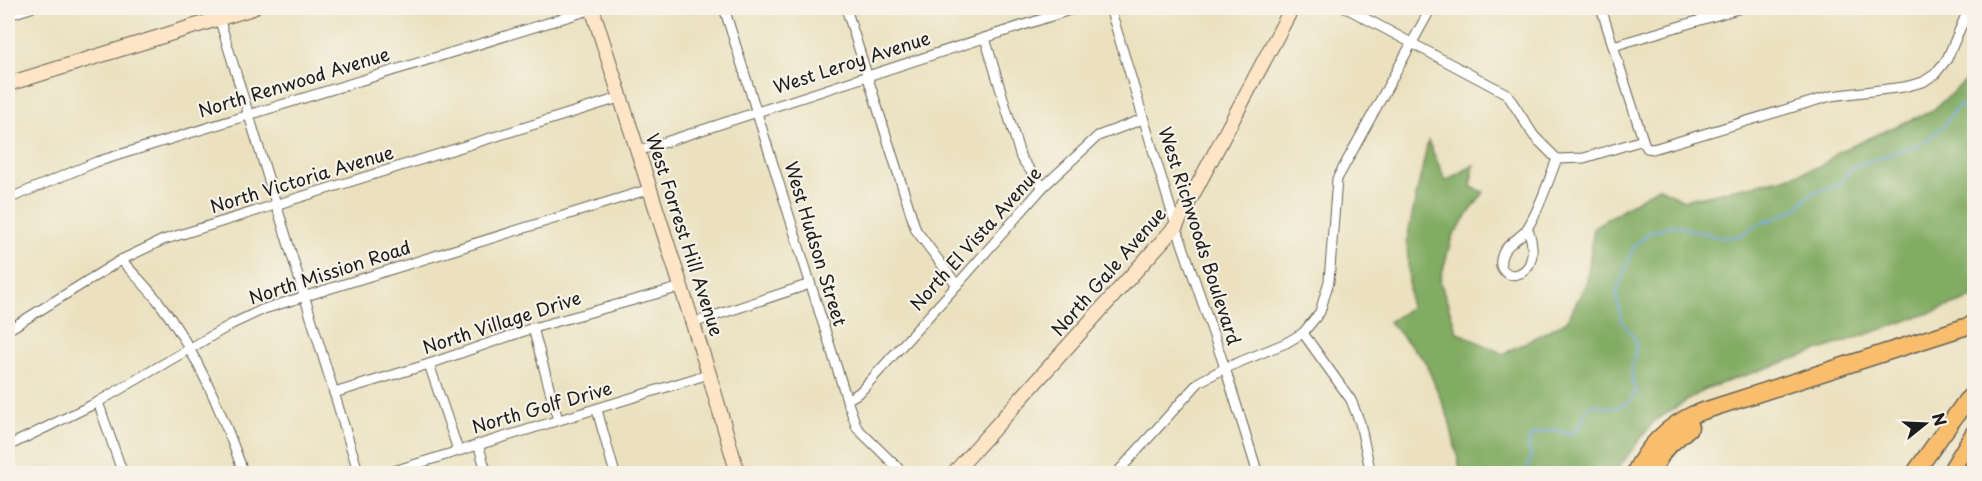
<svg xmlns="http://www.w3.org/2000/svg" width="1982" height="481" viewBox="0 0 1982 481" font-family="'Playpen Sans',sans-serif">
  <rect width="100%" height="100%" fill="#f7f3e8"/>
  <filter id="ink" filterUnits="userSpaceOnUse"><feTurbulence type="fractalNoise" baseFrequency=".0167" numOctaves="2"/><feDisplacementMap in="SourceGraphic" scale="12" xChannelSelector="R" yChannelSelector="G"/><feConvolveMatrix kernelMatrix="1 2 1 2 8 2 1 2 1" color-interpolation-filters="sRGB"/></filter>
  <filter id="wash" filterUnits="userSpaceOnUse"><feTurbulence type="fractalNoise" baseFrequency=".008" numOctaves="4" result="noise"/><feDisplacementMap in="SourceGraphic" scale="24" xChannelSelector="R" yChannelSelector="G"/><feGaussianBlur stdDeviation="1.35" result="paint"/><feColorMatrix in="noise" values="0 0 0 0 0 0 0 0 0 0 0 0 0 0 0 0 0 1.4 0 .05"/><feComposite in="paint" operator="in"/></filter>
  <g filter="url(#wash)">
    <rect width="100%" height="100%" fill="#ebe1bf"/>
    <!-- forest -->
    <polygon fill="#82ac63" stroke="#4f6440" stroke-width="1.5" points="1974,73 1974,298 1705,389 1654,421 1619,467 1617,473 1461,473 1449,419 1425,361 1389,322 1410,308 1407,239 1428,141 1446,181 1474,165 1471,187 1484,192 1452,237 1440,281 1457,332 1503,354 1567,321 1587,281 1594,227 1658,187 1684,200 1781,179 1821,166 1840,151 1933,110"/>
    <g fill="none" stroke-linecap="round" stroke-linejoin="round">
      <!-- stream -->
      <path stroke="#74a5de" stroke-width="2" d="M 1525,474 L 1531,458 L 1528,444 L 1531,436 L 1552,429 L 1569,434 L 1577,430 C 1580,425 1583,417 1586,412 C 1595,400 1598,406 1608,408 C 1617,409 1625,404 1632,400 L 1636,391 C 1625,366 1638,361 1636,340 L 1622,322 L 1616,294 L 1634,246 L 1650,232 L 1673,225 L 1723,238 L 1740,236 L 1753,227 L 1796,209 L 1812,193 L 1840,185 L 1848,171 L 1856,166 L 1922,143 L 1943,127 L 1957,107 L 1974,103"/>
    </g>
  </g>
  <g filter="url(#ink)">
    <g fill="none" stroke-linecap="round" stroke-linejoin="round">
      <defs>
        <g id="street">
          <polyline points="216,8 359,474"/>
          <polyline points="724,8 847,400 857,428 904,474"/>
          <polyline points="846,8 916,230 957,285"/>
          <polyline points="1110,8 1176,226 1225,368 1258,474"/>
          <polyline points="1346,8 1507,94 1534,136 1557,159 1584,158 1643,140"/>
          <polyline points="1601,8 1644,143 1647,148 1653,149 1831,96 1904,87 1923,82 1935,74 1947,59 1969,8"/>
          <polyline points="8,15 31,8"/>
          <polyline points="985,38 1021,158 1043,187"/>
          <polyline points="1613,46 1741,8"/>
          <polyline points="638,151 1076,8"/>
          <polyline points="8,199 96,162 593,9"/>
          <path d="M 1528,229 C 1548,285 1489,285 1503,253 C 1508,242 1523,237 1528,227 C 1541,206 1548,181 1557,159"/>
          <path d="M 121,260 C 134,274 147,287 158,301 C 198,353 222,413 244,474"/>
          <polyline points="693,323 810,284"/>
          <polyline points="533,328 558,420"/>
          <polyline points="8,330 121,260 163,240 622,97"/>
          <polyline points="1303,333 1351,400 1360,423 1371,474"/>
          <polyline points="429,364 458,450"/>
          <polyline points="334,393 429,364 533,328 681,287"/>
          <polyline points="847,400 860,392 957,285 1043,187 1098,136 1143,119"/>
          <polyline points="98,402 123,474"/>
          <polyline points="597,410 615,474"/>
          <polyline points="478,444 487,474"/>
          <polyline points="8,446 98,402 232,324 264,309 650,189"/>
          <polyline points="8,470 9,474"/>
          <polyline points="384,474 709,374"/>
          <polyline points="1116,474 1199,382 1225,368 1286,343 1303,333 1320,312 1329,281 1337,179 1431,8"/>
        </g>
        <g id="secondary">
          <polyline points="592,8 709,374 738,474"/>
          <polyline points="8,84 253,8"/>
          <polyline points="953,474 1176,226 1292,8"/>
        </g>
        <g id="highway">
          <path d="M 1634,474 C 1647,447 1666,427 1694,414 L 1974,324"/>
          <polyline points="1650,474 1665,449 1690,427"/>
          <polyline points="1914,474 1966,401 1974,393"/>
          <polyline points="1949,474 1974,433"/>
        </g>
      </defs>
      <!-- street casing -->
      <use href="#street" stroke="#646155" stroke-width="11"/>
      <!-- secondary casing -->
      <use href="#secondary" stroke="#646155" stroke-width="16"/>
      <!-- highway casing -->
      <use href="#highway" stroke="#646155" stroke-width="19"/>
      <!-- street -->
      <use href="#street" stroke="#fff" stroke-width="9"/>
      <!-- secondary -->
      <use href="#secondary" stroke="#fde5c5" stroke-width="14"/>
      <!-- highway -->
      <use href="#highway" stroke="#f9be6d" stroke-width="16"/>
    </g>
  </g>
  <g text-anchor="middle" stroke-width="4.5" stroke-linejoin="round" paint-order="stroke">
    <!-- street labels -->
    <g font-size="18" fill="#1c1c1c" stroke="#f7f3e8">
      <text transform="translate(852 63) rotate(-18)" y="6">West Leroy Avenue</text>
      <text transform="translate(294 83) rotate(-17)" y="6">North Renwood Avenue</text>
      <text transform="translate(302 180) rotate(-17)" y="6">North Victoria Avenue</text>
      <text transform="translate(684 235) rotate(72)" y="6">West Forrest Hill Avenue</text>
      <text transform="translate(1199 236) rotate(72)" y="6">West Richwoods Boulevard</text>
      <text transform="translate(976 239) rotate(-48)" y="6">North El Vista Avenue</text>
      <text transform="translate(815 244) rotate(73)" y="6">West Hudson Street</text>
      <text transform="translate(1109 272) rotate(-49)" y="6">North Gale Avenue</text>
      <text transform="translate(330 273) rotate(-18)" y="6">North Mission Road</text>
      <text transform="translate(502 323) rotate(-18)" y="6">North Village Drive</text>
      <text transform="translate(542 408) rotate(-16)" y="6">North Golf Drive</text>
    </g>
  </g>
  <!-- margin -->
  <rect width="1982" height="481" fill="none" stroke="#f7f3e8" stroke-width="30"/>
  <!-- north arrow -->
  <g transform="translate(1925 424) rotate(72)" stroke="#f7f3e8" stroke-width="4.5" paint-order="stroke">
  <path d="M0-4.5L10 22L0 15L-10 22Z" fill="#1c1c1c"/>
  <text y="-9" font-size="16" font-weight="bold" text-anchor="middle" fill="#1c1c1c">N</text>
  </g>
</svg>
